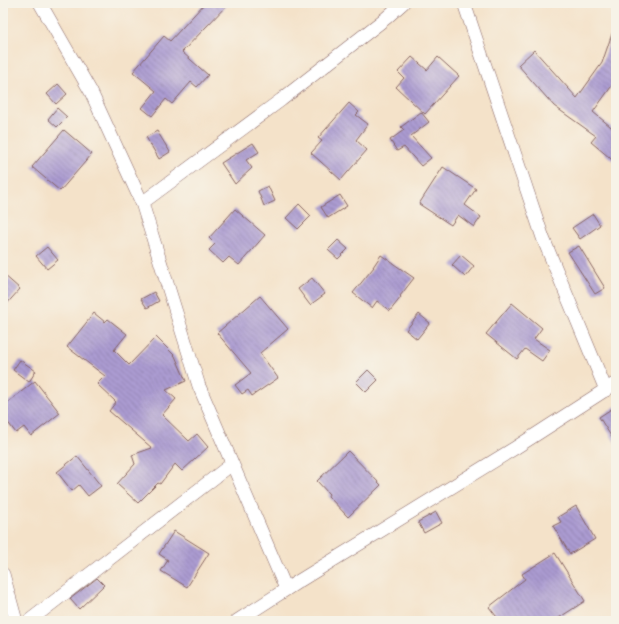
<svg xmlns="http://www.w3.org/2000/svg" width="619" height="624" viewBox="0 0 619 624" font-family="'Comic Neue',sans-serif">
  <defs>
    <pattern id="building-back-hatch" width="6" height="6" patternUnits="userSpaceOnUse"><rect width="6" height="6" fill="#ab9bd1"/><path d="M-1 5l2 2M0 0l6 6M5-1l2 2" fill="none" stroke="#8d7eaa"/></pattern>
  </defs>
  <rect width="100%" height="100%" fill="#f7f3e8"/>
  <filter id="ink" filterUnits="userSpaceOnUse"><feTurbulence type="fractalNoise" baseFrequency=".025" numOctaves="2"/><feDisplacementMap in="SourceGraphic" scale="8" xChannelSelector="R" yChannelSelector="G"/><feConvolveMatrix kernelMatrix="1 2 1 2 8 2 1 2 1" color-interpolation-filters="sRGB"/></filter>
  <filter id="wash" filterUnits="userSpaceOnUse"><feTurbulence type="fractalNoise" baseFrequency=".012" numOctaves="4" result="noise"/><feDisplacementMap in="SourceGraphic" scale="16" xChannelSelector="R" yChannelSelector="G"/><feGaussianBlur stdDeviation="0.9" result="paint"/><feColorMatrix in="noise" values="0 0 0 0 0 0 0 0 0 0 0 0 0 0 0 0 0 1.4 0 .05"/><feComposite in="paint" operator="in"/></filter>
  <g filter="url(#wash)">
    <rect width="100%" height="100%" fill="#f4e2c9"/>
    <g id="blocks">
      <!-- building -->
      <g fill="url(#building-back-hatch)">
        <polygon points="205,3 229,3 182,52 208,75 197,87 191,82 172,104 166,99 152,116 142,108 156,91 133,72 164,36 170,41"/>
        <polygon points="614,28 616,28 616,80 593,112 616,131 616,163 591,142 596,136 554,106 518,65 534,50 577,98 602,63"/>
        <polygon points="412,57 427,70 438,57 459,76 425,114 396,87 404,78 398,72"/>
        <polygon points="58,84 67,94 56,104 47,94"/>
        <polygon points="349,103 359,112 356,115 368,124 356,140 367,150 341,180 311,153 322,141 318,138"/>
        <polygon points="57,108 67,117 57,127 48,119"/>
        <polygon points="421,112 429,122 411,136 431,158 421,166 404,147 397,151 390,140 404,130 401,127"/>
        <polygon points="64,130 92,154 60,191 32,167"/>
        <polygon points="157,131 170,152 159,159 146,137"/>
        <polygon points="253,143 259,152 246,160 252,168 235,184 221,163"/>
        <polygon points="443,167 476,189 465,205 481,217 474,227 458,215 451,225 419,204"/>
        <polygon points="268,186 275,201 264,206 258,191"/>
        <polygon points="340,195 347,206 328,218 321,207"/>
        <polygon points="299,204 311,216 298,229 286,218"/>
        <polygon points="235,209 265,235 239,265 229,257 223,263 209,250 215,244 209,238"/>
        <polygon points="593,214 600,225 580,239 572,228"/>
        <polygon points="338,240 348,249 338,259 328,250"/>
        <polygon points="579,246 605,288 595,294 568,252"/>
        <polygon points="47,247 58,260 47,269 36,256"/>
        <polygon points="381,255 414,278 400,296 401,297 390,311 377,301 372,308 353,293 374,267 373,267"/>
        <polygon points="461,255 474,266 465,277 452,265"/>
        <polygon points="3,274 20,289 3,308"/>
        <polygon points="312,278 325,294 310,305 298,289"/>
        <polygon points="154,292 159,301 147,308 141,299"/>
        <polygon points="260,296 288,329 260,353 278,378 252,396 248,390 242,394 235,385 251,373 217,333"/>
        <polygon points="512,303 542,328 534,339 550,350 542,361 525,349 517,359 486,334"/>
        <polygon points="94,313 105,322 108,319 127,334 114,350 129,365 156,337 175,356 186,381 166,390 176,399 162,415 189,441 197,434 208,447 182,471 175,464 160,484 158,483 138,503 117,484 135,464 132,455 152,448 109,411 116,402 97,384 105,376 67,347"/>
        <polygon points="419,314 430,323 417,339 406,330"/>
        <polygon points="20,360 36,371 29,382 13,370"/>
        <polygon points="368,370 378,380 366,392 356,382"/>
        <polygon points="35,381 60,413 31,436 24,427 16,433 3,416 3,406"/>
        <polygon points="616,406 616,444 599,417"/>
        <polygon points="348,451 381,485 348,517 328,496 329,494 317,481"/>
        <polygon points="77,456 101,486 88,496 79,485 72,491 57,472"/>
        <polygon points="576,506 595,539 570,554 553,526 561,522 558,517"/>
        <polygon points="436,512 442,523 424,533 418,522"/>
        <polygon points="174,531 209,553 187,587 161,571 168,560 159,554"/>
        <polygon points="555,553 585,601 554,621 500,621 489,607 525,579 522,574"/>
        <polygon points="97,578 104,585 79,609 70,599"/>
      </g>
    </g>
  </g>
  <g filter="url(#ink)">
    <use href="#blocks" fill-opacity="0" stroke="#866362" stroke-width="1"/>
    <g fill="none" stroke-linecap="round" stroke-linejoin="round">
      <defs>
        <g id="minor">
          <polyline points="40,3 91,92 142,203 199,386 286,589"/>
          <polyline points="464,3 543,238 606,390"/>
          <polyline points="142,203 281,100 386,18 403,3"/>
          <polyline points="3,574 16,621"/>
          <polyline points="29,621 232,464"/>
          <polyline points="237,621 299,581 515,448 616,383"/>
        </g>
      </defs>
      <!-- minor casing -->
      <use href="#minor" stroke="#866362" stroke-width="14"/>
      <!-- minor -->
      <use href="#minor" stroke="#fff" stroke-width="13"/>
    </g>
  </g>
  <!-- margin -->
  <rect width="619" height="624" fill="none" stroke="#f7f3e8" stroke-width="16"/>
</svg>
